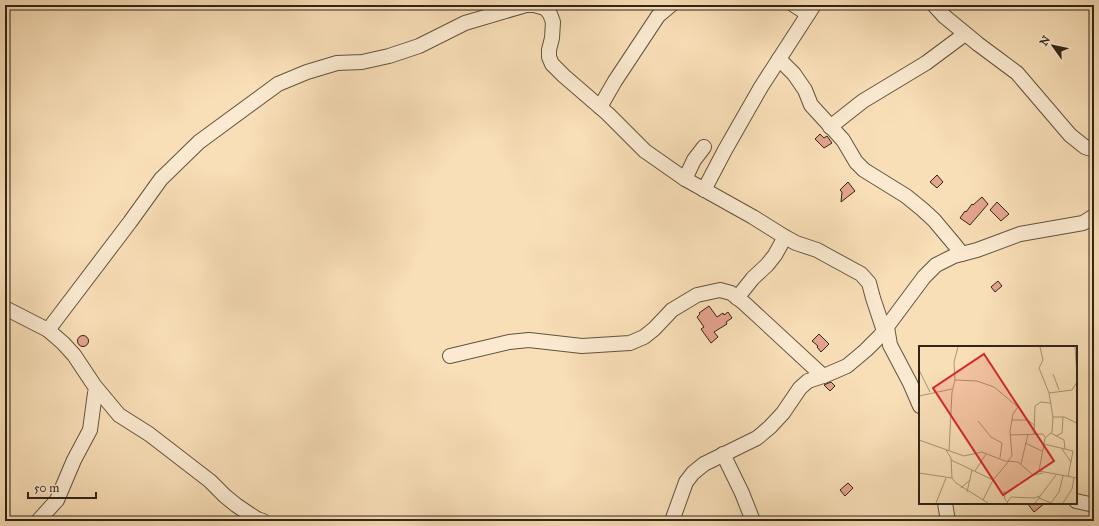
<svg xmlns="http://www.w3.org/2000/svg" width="1099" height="526" viewBox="0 0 1099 526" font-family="'IM FELL Great Primer',serif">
  <rect width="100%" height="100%" fill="#f9dfb8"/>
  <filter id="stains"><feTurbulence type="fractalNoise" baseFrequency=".005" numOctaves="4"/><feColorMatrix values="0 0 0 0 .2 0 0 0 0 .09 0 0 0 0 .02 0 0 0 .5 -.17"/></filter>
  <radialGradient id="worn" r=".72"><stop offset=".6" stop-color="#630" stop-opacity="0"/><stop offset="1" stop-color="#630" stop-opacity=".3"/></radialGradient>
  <!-- building -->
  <g fill="#e5a48e" stroke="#312416">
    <polygon points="820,134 824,138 827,136 832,143 824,148 815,139"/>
    <polygon points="937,175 943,182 937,188 930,182"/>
    <polygon points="848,182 855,191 841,202 842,192 840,190"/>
    <polygon points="982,197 988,204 970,225 960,218 965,211 966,212 972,204 973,205"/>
    <polygon points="997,202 1009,214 1001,221 990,210"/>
    <polygon points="998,281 1002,286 995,292 991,287"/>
    <polygon points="709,306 717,317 723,313 724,315 728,312 732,318 726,322 727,324 714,332 718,337 711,343 701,329 704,327 697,317 700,314 699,313"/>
    <polygon points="819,334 829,344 821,352 817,347 818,346 812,341"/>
    <circle cx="83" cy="341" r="5.5"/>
    <polygon points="831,382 835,386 830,391 824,385"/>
    <polygon points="848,483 853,488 845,496 840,490"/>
    <polygon points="1027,503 1045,503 1034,512"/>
  </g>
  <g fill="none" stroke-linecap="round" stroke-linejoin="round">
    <defs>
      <g id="minor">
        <polyline points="794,5 808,14"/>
        <polyline points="934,5 944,16 978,44 1017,73 1070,135 1085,147 1094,150"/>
        <polyline points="779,59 794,74 805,90 811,105 843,140 856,162 864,170 906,196 922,209 934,220 955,245 962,254"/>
        <polyline points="600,107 615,81 658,16 671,5"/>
        <polyline points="830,127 863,101 926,63 965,34"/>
        <polyline points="685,179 694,160 704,147"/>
        <polyline points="704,190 725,150 761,87 814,5"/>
        <polyline points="737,298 753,278 767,265 775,255 785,237"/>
        <polyline points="5,308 48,330 63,343 74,355 94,385 119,415 149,434 210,481 225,496 236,505 257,519 263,521"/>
        <polyline points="887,327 890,345 910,383 920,406"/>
        <polyline points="48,330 130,222 161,179 199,142 278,84 307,72 337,63 362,62 389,56 419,46 465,23 526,5 534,5 545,8 550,14 553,22 552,38 549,50 549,57 552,64 564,76 608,114 645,151 685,179 753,217 785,237 796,243 817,250 861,274 869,283 873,298 884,331"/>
        <polyline points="450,356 509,342 529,340 582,346 630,343 644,337 654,329 672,310 697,295 720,290 731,293 744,303 823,376"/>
        <polyline points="723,454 742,493 753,521"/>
        <polyline points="1076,501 1094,505"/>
        <polyline points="945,503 948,521"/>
        <polyline points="38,521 57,500 74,460 90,430 95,393"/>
        <polyline points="672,521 686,482 693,473 704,464 757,438 770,427 783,413 800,388 808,381 826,375 847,366 866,350 880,336 924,277 936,265 954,256 977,250 1020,234 1083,223 1094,216"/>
      </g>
    </defs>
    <!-- minor casing -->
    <use href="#minor" stroke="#63533e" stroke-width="16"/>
    <!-- minor -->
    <use href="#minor" stroke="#fbead1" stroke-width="14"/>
  </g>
  <!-- overview -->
  <g transform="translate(919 346)">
    <rect width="158" height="158" fill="#f9dfb8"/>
    <path fill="none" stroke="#a99477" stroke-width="1" d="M 121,1 L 124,14 L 120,22 L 130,47M 156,1 L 158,30M 0,24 L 11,46M 134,28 L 140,44M 36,34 L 58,35 L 75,41 L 99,61 L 94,68 L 91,85 L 93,110 L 89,115M 158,36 L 153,44 L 130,47 L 134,71 L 145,71 L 158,77M 0,50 L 33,43M 134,71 L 133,86 L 126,92 L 120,125 L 158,132M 93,74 L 109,74 L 115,79M 59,75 L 72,91 L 83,97 L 81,112M 132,87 L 145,94 L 146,103M 115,88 L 116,60 L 122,56 L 131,57M 91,89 L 124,88 L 126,91M 137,90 L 143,87 L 144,71M 0,94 L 45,110 L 63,106 L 86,115 L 99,116 L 114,129 L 124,127M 106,97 L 123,105M 125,98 L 154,105 L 149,131M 143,103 L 152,116M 27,104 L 32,112 L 33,132 L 37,137 L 69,157M 30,105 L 33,46 L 36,34 L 35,16 L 39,1M 32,114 L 74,134 L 64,154M 102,118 L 109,88M 56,125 L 67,108M 0,127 L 33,132M 74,134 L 90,115M 42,142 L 51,134M 85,145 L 86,154 L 89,156M 48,146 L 53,124M 120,152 L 132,157M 17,157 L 27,132M 88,157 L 92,151 L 115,152 L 121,150M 116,157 L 137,129M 132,157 L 140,146 L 144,130M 144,157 L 153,143 L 155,132"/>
    <path fill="#d62828" fill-opacity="0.15" stroke="#d62828" stroke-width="2" d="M 65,8 L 135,115 L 84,149 L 14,42 Z"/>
    <rect width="158" height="158" fill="none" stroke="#312416" stroke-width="2"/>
  </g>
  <!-- margin -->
  <rect width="1099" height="526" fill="none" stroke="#f9dfb8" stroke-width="20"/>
  <rect x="6" y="6" width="1087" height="514" fill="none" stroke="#312416" stroke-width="2"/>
  <rect x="10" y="10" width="1079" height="506" fill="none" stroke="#312416"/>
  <!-- north arrow -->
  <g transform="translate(1053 46) rotate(303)" stroke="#fbead1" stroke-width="3" paint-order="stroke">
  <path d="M0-3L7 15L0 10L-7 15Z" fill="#312416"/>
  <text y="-6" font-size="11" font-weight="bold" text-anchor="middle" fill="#312416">N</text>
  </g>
  <!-- scale -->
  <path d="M28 492v6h68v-6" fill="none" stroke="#312416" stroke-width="2"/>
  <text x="34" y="492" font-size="12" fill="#312416" stroke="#fbead1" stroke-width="3" paint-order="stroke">50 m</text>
  <rect width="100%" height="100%" filter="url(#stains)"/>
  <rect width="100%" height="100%" fill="url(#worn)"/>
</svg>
